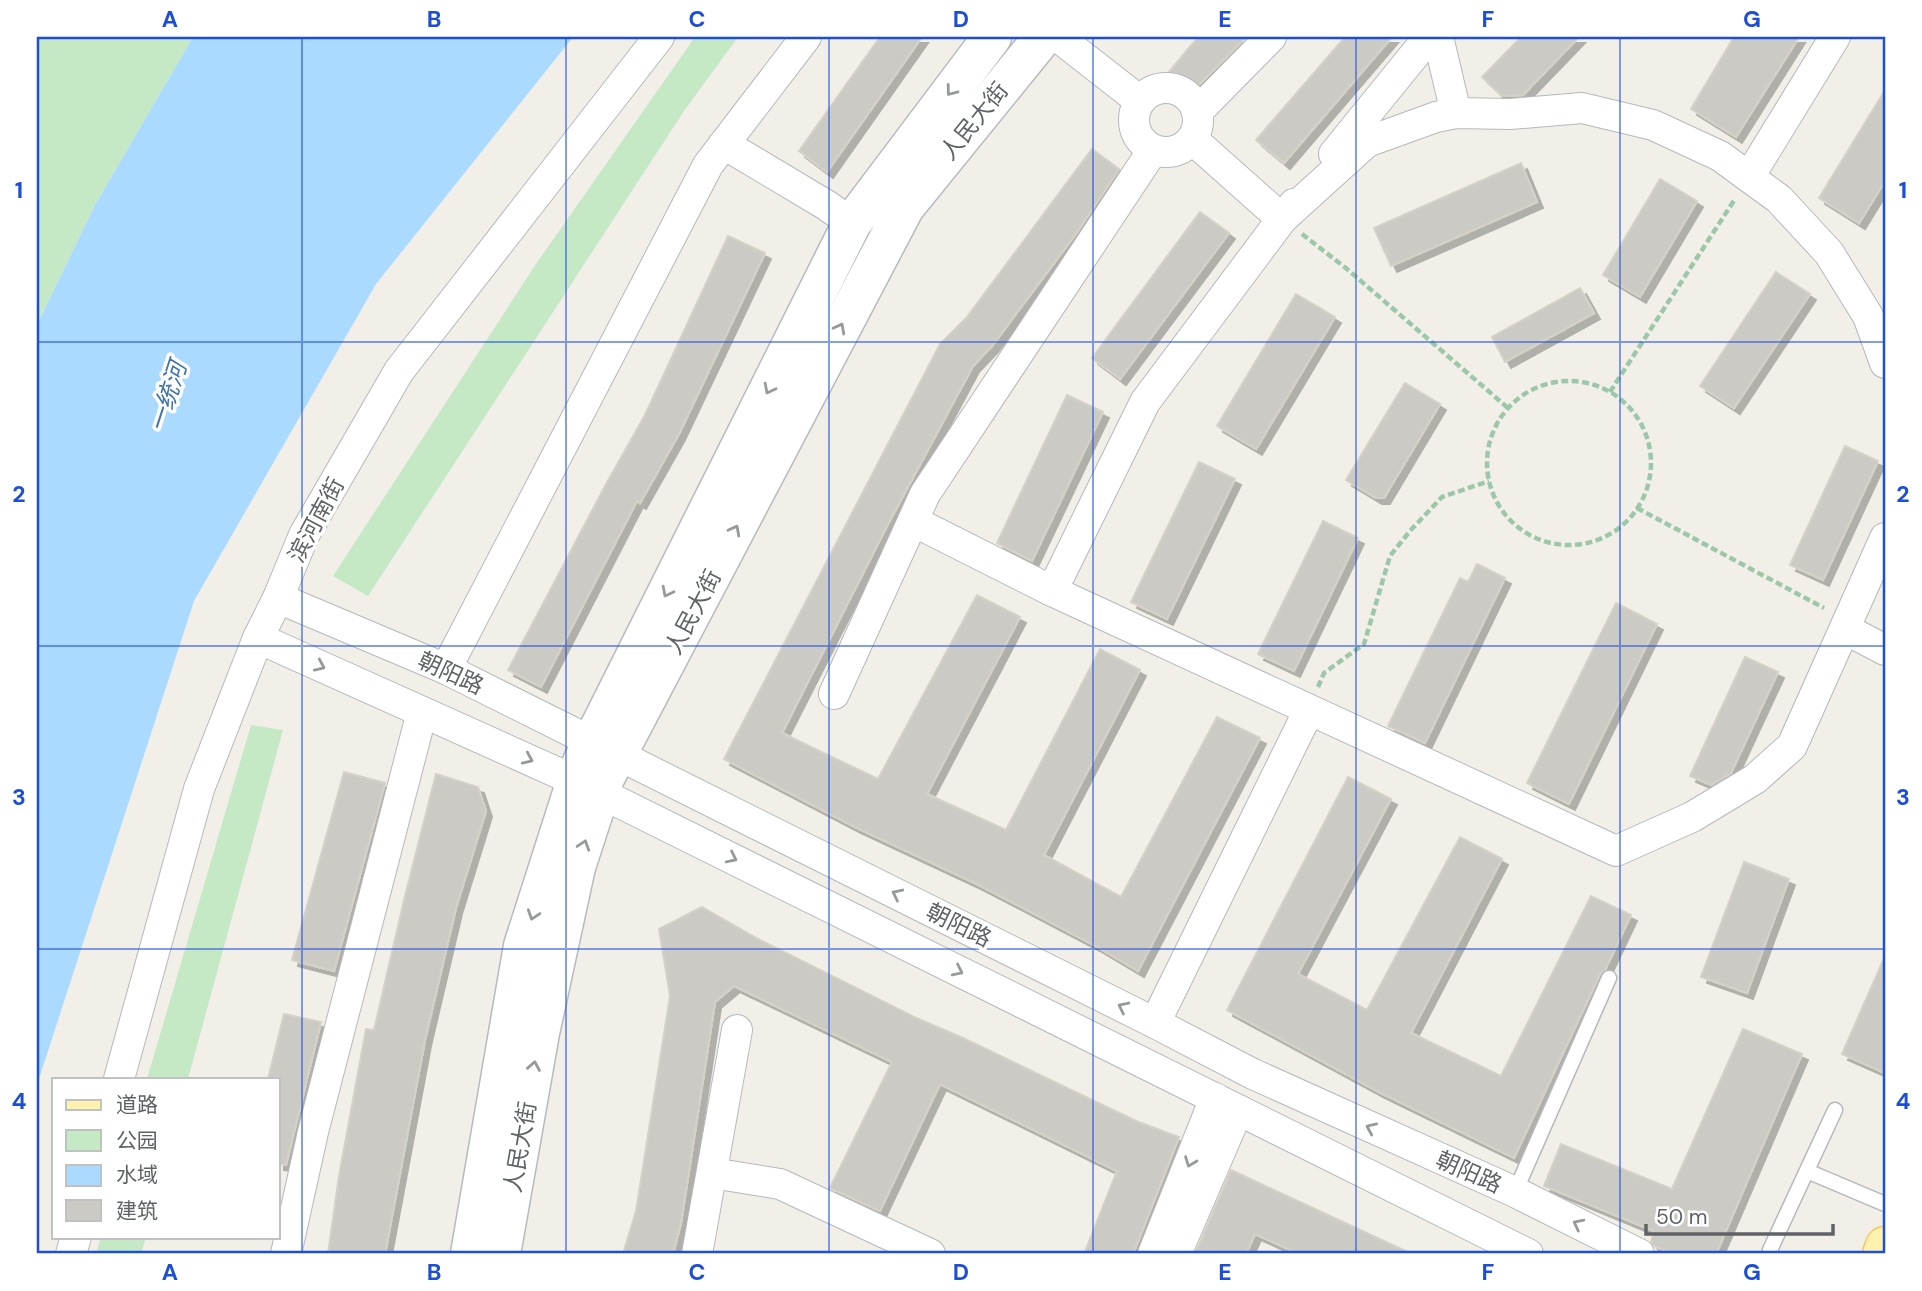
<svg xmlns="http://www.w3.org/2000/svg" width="1922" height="1291" viewBox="0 0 1922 1291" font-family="'DM Sans','Noto Sans SC',sans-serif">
  <defs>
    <filter id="shadow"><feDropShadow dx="6" dy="6" stdDeviation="0" flood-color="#0004"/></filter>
  </defs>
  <rect width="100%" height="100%" fill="#f1efe8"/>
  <!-- green -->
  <g fill="#c5e8c5">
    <polygon points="37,37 193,37 95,205 37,325"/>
    <polygon points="695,37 738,37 684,111 368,596 333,576 536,264"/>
    <polygon points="251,725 283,730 188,1079 147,1079"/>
    <polygon points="101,1237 146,1237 141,1254 96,1254"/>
  </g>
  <!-- water -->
  <polygon fill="#aadaff" points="193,37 573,37 376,284 194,601 37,1085 37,325 95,205"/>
  <!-- building -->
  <g fill="#cccac5" stroke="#d6d1c6" stroke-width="2" filter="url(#shadow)">
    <polygon points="880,37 922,37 827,172 799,151"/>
    <polygon points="1198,37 1246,37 1192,92 1168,73"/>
    <polygon points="1345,37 1392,37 1284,163 1256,140"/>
    <polygon points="1521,37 1579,37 1523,95 1502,96 1482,77"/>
    <polygon points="1734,37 1799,37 1736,137 1691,109"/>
    <polygon points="1885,90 1885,181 1859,223 1819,198"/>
    <polygon points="1092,149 1119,169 1075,235 992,346 973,366 888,524 782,733 878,779 977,595 1020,617 927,794 1006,830 1100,649 1140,670 1044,855 1121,897 1217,717 1260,738 1138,971 1094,945 977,884 855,827 724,759 940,344 967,317"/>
    <polygon points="1521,163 1537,202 1391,266 1374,228"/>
    <polygon points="1660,179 1697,201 1640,297 1603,275"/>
    <polygon points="1200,212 1229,233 1120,379 1092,358"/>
    <polygon points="728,236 765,253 679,434 640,503 637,501 541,687 508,670 605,486 645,415"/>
    <polygon points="1776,272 1810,294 1734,408 1700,386"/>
    <polygon points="1580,288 1594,313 1505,362 1492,337"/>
    <polygon points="1296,294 1335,317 1256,449 1217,426"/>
    <polygon points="1405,383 1440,404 1384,498 1376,498 1346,480"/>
    <polygon points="1067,395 1103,412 1032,561 997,543"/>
    <polygon points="1845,446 1878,461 1823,580 1790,565"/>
    <polygon points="1199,462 1235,479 1167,619 1131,602"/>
    <polygon points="1323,521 1358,538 1294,671 1258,654"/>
    <polygon points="1477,564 1505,578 1425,743 1388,726 1460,578 1468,582"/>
    <polygon points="1616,603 1657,624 1569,804 1527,783"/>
    <polygon points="1745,657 1778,672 1731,773 1711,785 1690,776"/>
    <polygon points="344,772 385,783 334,971 292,960"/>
    <polygon points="436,774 478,787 486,811 456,908 425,1040 385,1254 328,1254 339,1176 366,1029 374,1030 405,896"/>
    <polygon points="1348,777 1391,799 1298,974 1367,1010 1460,837 1502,859 1411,1033 1501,1076 1591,896 1631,915 1605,970 1600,974 1514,1158 1379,1092 1227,1010"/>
    <polygon points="1744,862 1789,879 1747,993 1701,977"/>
    <polygon points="702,907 760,940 914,1017 963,1038 1136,1121 1179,1137 1133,1254 1084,1254 1117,1171 940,1084 880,1211 830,1188 892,1062 734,986 715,1002 681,1223 673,1254 623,1254 636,1211 670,996 659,929"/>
    <polygon points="1885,956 1885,1073 1842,1054"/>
    <polygon points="284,1014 321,1022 286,1165 278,1164 278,1079 268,1079"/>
    <polygon points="1743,1029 1802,1054 1716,1254 1673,1254 1654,1246 1651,1242 1654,1231 1544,1186 1561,1144 1672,1189"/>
    <polygon points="1231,1170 1412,1254 1299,1254 1255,1234 1246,1254 1195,1254"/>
  </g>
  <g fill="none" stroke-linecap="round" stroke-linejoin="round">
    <defs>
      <g id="lane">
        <polyline points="1807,1171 1885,1204"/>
        <polyline points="1515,1192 1609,978"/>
        <polyline points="1770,1250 1835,1110"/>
      </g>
      <g id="street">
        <polyline points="1058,37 1140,101"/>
        <polyline points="1438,37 1456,113"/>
        <circle cx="1166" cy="120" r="32"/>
        <polyline points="1197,112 1271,37"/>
        <polyline points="1192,139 1282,219 1294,204"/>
        <polyline points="724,144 826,205 852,223"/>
        <polyline points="1334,154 1429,37"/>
        <polyline points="1749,177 1835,37"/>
        <polyline points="913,521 1052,591 1616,851 1692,817 1755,779 1792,746 1885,538"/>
        <polyline points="1052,591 1145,402 1282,219 1367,142 1436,117 1456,113 1510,114 1582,108 1653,125 1720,156 1779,199 1829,253 1868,316 1885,363"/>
        <polyline points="278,598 446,669 1155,1023 1253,1074 1515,1192 1639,1254"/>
        <polyline points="1845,629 1885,650"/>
        <polyline points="258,638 576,781 1528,1254"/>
        <polyline points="446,669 708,165 806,37"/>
        <polyline points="834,694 925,494 1153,150"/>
        <polyline points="1155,1023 1309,710"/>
        <polyline points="119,1079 199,789 258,638 278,598 304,535 399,371 659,37"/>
        <polyline points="712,1173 780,1184 930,1254"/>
        <polyline points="71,1254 76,1237"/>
        <polyline points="286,1254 313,1132 422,712"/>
        <polyline points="697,1254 737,1030"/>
        <polyline points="1153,1254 1215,1098"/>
        <polyline points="1176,1254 1238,1110"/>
      </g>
      <g id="secondary">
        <polyline points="470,1254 523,946 582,762 852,223 992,37"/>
        <polyline points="501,1254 540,1033 576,867 605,778 905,207 1043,37"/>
      </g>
      <polyline id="primary" points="1882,1254 1885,1246"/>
    </defs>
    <!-- lane casing -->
    <use href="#lane" stroke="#b5b8bc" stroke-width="17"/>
    <!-- street casing -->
    <use href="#street" stroke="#b5b8bc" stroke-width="32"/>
    <!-- secondary casing -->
    <use href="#secondary" stroke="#b6babf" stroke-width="41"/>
    <!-- primary casing -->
    <use href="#primary" stroke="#f2c960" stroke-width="41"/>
    <!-- path -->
    <g stroke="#9cc7a9" stroke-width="4.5" stroke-dasharray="7 3.5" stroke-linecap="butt">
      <polyline points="1302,234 1347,269 1508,408"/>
      <circle cx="1569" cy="463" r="82"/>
      <polyline points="1610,392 1735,199"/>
      <polyline points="1637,508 1824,608"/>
      <polyline points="1318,687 1324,673 1364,644 1390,556 1410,531 1442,497 1489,481"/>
    </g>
    <!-- lane -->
    <use href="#lane" stroke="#fff" stroke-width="14"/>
    <!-- street -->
    <use href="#street" stroke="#fff" stroke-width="30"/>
    <!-- secondary -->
    <use href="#secondary" stroke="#fff" stroke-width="38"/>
    <!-- primary -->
    <use href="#primary" stroke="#fff2af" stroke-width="38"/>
  </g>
  <!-- one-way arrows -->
  <defs><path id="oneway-chevron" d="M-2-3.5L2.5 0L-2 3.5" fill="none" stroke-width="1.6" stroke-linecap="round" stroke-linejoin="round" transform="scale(1.75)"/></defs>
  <g stroke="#979a9d">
    <use href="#oneway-chevron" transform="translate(951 91) rotate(127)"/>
    <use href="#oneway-chevron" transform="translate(840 328) rotate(-62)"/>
    <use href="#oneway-chevron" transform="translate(769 389) rotate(117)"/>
    <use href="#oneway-chevron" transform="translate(735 530) rotate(-62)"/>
    <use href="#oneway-chevron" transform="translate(667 592) rotate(117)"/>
    <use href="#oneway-chevron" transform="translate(320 666) rotate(24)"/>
    <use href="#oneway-chevron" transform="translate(528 759) rotate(24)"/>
    <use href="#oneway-chevron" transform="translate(584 845) rotate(-72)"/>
    <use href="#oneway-chevron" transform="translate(732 858) rotate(26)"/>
    <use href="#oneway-chevron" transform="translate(897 894) rotate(-154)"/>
    <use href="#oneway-chevron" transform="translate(533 915) rotate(108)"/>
    <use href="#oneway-chevron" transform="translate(958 971) rotate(26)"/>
    <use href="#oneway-chevron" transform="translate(1123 1007) rotate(-154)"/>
    <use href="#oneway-chevron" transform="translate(534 1066) rotate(-80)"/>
    <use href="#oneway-chevron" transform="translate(1371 1128) rotate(-156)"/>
    <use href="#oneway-chevron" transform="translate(1190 1162) rotate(111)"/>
    <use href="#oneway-chevron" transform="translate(1578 1224) rotate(-153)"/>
  </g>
  <!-- grid -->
  <path fill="none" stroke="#1d4ed8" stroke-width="2" stroke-opacity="0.55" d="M 302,37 L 302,1254M 566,37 L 566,1254M 829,37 L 829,1254M 1093,37 L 1093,1254M 1356,37 L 1356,1254M 1620,37 L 1620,1254M 37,342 L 1885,342M 37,646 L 1885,646M 37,949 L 1885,949"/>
  <g text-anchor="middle" stroke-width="7" stroke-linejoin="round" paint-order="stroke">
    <!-- street labels -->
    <g font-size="23" fill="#5f6368" stroke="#fff">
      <text transform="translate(974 121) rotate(-51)" y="8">人民大街</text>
      <text transform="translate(316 520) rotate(-62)" y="8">滨河南街</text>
      <text transform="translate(693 612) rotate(-62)" y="8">人民大街</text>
      <text transform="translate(451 673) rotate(25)" y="8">朝阳路</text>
      <text transform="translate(959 925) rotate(26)" y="8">朝阳路</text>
      <text transform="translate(520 1147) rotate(-80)" y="8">人民大街</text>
      <text transform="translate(1469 1172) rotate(24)" y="8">朝阳路</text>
    </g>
    <!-- water labels -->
    <g font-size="24" font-style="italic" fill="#4174aa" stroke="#fff">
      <text transform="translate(168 397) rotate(-72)" y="8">一统河</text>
    </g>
  </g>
  <!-- border -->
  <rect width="1922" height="1291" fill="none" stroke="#ffffff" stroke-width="77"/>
  <!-- legend -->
  <rect x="52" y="1078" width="228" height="161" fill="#ffffff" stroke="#bfc1c3" stroke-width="2"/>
  <rect x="66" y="1100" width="35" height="10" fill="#fff2af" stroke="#bfc1c3" stroke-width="2"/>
  <text x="116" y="1112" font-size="21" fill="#5f6368">道路</text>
  <rect x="66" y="1130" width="35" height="21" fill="#c5e8c5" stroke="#bfc1c3" stroke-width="2"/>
  <text x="116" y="1148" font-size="21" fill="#5f6368">公园</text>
  <rect x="66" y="1165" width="35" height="21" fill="#aadaff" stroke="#bfc1c3" stroke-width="2"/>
  <text x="116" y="1182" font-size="21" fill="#5f6368">水域</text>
  <rect x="66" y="1200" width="35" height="21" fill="#cccac5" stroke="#bfc1c3" stroke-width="2"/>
  <text x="116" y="1218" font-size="21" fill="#5f6368">建筑</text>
  <!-- scale -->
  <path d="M1646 1224v10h187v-10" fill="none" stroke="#5f6368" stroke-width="3.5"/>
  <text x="1656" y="1224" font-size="21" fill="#5f6368" stroke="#ffffff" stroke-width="5" paint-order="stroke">50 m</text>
  <rect x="38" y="38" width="1846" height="1214" fill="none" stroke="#1d4ed8" stroke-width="2.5"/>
  <g font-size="23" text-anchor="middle" font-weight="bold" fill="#1d4ed8">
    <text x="170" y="27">A</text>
    <text x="434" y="27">B</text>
    <text x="697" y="27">C</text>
    <text x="961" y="27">D</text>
    <text x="1225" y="27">E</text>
    <text x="1488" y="27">F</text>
    <text x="1752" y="27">G</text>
    <text x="19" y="198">1</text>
    <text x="1903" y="198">1</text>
    <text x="19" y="502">2</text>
    <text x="1903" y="502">2</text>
    <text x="19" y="805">3</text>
    <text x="1903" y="805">3</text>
    <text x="19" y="1109">4</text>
    <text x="1903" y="1109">4</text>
    <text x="170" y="1280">A</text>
    <text x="434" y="1280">B</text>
    <text x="697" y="1280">C</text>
    <text x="961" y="1280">D</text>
    <text x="1225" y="1280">E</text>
    <text x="1488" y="1280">F</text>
    <text x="1752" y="1280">G</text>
  </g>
</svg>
